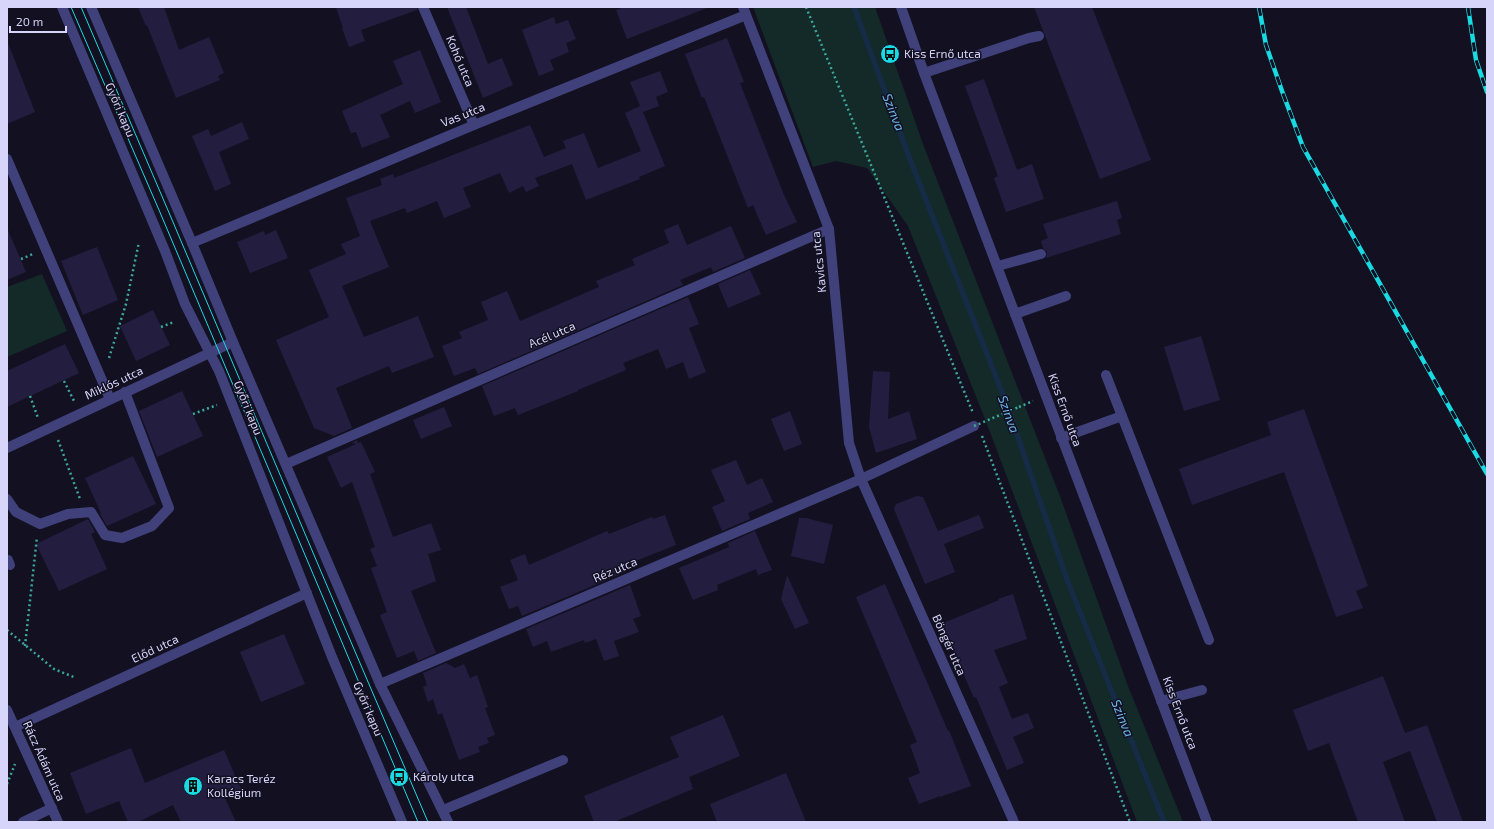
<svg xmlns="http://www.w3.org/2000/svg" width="1494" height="829" viewBox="0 0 1494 829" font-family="'Exo 2',sans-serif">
  <rect width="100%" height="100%" fill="#121021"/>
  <!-- green -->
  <g fill="#142a28">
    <polygon points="753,7 875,7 923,144 1061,499 1128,686 1183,822 1137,822 987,424 908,226 867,168 836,161 813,167"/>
    <polygon points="42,274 67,331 7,357 7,287"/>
  </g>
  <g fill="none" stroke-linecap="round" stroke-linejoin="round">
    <!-- stream -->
    <polyline stroke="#152b46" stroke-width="5.5" points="854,7 911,162 1004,397 1068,582 1164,822"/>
  </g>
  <!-- building -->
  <g fill="#231e40">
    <polygon points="138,7 164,7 179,50 209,37 224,73 218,76 220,80 176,98 147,25 146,26"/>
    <polygon points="336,7 417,7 417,10 361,30 365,41 349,47 342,28 343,28"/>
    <polygon points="447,7 466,7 488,64 502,58 513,85 483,98"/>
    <polygon points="624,7 706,7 707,8 627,39 616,10"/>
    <polygon points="1034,7 1092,7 1151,160 1100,179"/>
    <polygon points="554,17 556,24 568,20 576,39 566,43 569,52 550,60 554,70 539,76 522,30"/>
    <polygon points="727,38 744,82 740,83 784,195 797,222 766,235 753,205 748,208 704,97 702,98 685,54"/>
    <polygon points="8,43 35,112 7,124 7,44"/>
    <polygon points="420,50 441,102 415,113 410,101 380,115 390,137 362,148 356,132 351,133 342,111 403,84 393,61"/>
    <polygon points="660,71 668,92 656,97 659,106 643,112 665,166 639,177 640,179 586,200 572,164 535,178 539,186 526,192 523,186 509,193 500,173 463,188 471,207 444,218 437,201 407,213 405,208 370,221 389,267 342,286 364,337 418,316 434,357 392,373 389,366 336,388 352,428 334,436 314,428 276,340 329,317 309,270 346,254 341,244 360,236 346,198 382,185 380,179 393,174 394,178 530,125 544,157 566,148 563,141 584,133 598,168 641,151 625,113 640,106 630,82"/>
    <polygon points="984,79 1017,170 1032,164 1044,199 1006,212 994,178 998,176 965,86"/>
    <polygon points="242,122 249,139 219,152 231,184 215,191 192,136 208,129 211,136"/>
    <polygon points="1117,201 1122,218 1117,220 1121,234 1046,258 1047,252 1043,248 1041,241 1048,238 1043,224"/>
    <polygon points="678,224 687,245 731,226 745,258 713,272 711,267 680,280 683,285 478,374 475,368 454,376 442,346 462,338 459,332 488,320 481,302 507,291 520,321 599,287 596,281 635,265 632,259 669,243 664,230"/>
    <polygon points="7,228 26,272 7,280"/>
    <polygon points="276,230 288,258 250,273 237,242 264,231 265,235"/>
    <polygon points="97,247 118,300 83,315 61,261"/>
    <polygon points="750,270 761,294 728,308 718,284"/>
    <polygon points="688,297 699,324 689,328 706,372 689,379 683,362 666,369 658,349 623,363 626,370 578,390 578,391 518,415 515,408 494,416 482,386"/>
    <polygon points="153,310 170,345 136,361 120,326"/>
    <polygon points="1201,336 1220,400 1184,411 1164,347"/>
    <polygon points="65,344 79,373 7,407 7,371"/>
    <polygon points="873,371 890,372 888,419 909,411 917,439 876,453 869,427"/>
    <polygon points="182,391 203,436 157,457 139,411"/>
    <polygon points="444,407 452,426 421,439 413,420"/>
    <polygon points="1304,409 1368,586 1356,591 1363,608 1336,617 1284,472 1192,505 1179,469 1271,435 1267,422"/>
    <polygon points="790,411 802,444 784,451 771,419"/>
    <polygon points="357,440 358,443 361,442 375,472 370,474 393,537 431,523 441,550 428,554 436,581 411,591 436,653 418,661 414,651 397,658 380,615 387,612 371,568 377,566 370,549 375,547 352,482 341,488 327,457 356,444 352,443"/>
    <polygon points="133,456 156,504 107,526 100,514 101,513 85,478"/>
    <polygon points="736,460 747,485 762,478 773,502 748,513 750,519 722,531 712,507 725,501 711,470"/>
    <polygon points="917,496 923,497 938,531 979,515 984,528 944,544 955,572 925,584 894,509 896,504"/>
    <polygon points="665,515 676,545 623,566 625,572 522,616 518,606 509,609 500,587 518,580 510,560 525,554 529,565 607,531 609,534 652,517 653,519"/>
    <polygon points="799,518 806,518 833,525 824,564 791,556"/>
    <polygon points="88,519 95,532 91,534 107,569 59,591 36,544"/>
    <polygon points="755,531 772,570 758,575 756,569 717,585 718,590 693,600 679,568 729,547 728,543"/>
    <polygon points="787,575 809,623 795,629 781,599"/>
    <polygon points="885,584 948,731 949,730 971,786 940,797 940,796 919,804 908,778 920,773 910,745 917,742 856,597"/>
    <polygon points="630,585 641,616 633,619 639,632 614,641 619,656 604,661 596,639 585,643 584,640 551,652 547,641 533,647 526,629"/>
    <polygon points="1013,594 1027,639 994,650 1008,683 999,687 1012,719 1028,713 1034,728 1013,737 1024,763 1007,770 976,697 974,698 941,624 999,600 998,599"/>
    <polygon points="284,634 305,684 261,702 240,652"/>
    <polygon points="446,663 455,668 464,664 470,678 477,675 488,707 485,708 495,735 487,738 489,743 478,747 480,752 459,760 442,713 438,715 433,699 428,702 423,687 427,685 423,673"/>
    <polygon points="1383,676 1405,733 1427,725 1463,822 1437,822 1410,751 1383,762 1405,822 1358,822 1329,743 1308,751 1293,710"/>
    <polygon points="723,715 740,756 689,777 693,789 614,822 594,822 584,796 679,757 670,737"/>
    <polygon points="131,748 145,783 224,750 241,789 224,796 236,822 181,822 173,805 138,822 128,822 119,801 86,814 70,773"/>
    <polygon points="786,773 806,822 717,822 710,804"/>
  </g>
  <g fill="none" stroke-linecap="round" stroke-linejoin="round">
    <!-- path -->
    <g stroke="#3ca79b" stroke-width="2.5" stroke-dasharray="2 3" stroke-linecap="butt">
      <polyline points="806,7 973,413"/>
      <polyline points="21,259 33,254"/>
      <polyline points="161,327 174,322"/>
      <polyline points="109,358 126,304 139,242"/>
      <polyline points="64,381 74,401"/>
      <polyline points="30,396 38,418"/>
      <polyline points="1019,407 1033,401"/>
      <polyline points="193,414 217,405"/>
      <polyline points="982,436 1130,822"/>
      <polyline points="58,440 80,499"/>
      <polyline points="7,630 54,669 76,678"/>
      <polyline points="25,646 37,537"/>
      <polyline points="7,784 15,764"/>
    </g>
    <!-- minor -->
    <g stroke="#40417b" stroke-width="10">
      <polyline points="62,7 165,251 185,304 219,371 332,657 402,822"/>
      <polyline points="91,7 192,243 233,342 380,684 448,822"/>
      <polyline points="423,7 474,125"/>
      <polyline points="743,7 829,229 849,443 861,479 1014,822"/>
      <polyline points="901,7 924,73 1207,822"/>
      <polyline points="924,73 1029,38 1039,36"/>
      <polyline points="7,159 110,399"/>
      <polyline points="192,243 474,125 746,15"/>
      <polyline points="998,266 1041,254"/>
      <polyline points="1015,314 1066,296"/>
      <polyline points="1106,375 1209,640"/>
      <polyline points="1061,438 1122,416"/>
      <polyline points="7,448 233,342"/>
      <polyline points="286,464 829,229"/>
      <polyline points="7,499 16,512 40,524 68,514 91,512 105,535 122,538 152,526 169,508 125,392"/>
      <polyline points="7,560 8,560 10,565"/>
      <polyline points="380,684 861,479 974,426"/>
      <polyline points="1161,701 1202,690"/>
      <polyline points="7,710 58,822"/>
      <polyline points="15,727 307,593"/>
      <polyline points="443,810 563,760"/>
      <polyline points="23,822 52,808"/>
    </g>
    <!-- tram -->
    <g stroke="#19d9e2" stroke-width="1">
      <polyline points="71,7 159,210 418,822"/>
      <path d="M 81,7 C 198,278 311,551 428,822"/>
    </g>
    <defs>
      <g id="rail">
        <polyline points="1259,7 1266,45 1282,91 1303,147 1487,474"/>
        <polyline points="1468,7 1476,60 1487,92"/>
      </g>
    </defs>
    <!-- rail casing -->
    <use href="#rail" stroke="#19d9e2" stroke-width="4.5"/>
    <!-- rail -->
    <use href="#rail" stroke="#121021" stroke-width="3" stroke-dasharray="9" stroke-linecap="butt"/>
    <!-- path-bridge -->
    <polyline stroke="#3ca79b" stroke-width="2.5" stroke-dasharray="2 3" stroke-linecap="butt" points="974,426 1019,407"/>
  </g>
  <!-- icons -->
  <defs>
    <symbol id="bus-disc" viewBox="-11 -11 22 22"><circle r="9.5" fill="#19d9e2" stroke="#121021"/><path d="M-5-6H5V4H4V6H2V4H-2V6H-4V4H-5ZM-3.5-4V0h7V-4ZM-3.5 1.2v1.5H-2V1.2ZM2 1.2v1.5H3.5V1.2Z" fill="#111"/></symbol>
    <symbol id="building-disc" viewBox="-11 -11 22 22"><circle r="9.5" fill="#19d9e2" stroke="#121021"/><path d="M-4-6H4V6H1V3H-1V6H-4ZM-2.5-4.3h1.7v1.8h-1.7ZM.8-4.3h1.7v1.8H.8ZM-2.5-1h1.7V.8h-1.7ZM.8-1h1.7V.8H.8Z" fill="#111"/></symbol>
  </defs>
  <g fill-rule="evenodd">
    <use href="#bus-disc" x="879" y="43" width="22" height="22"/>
    <use href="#bus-disc" x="388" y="766" width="22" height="22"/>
    <use href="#building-disc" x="182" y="775" width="22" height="22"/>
  </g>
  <g text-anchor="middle" stroke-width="3" stroke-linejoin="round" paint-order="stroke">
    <!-- poi labels -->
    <g font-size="12" fill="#d7d5fa" stroke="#121021" text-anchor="start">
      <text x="904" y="58">Kiss Ernő utca</text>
      <text x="413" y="781">Károly utca</text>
      <text x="207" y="783">Karacs Teréz<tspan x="207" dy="14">Kollégium</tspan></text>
    </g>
    <!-- street labels -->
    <g font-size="12" fill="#d7d5fa" stroke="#121021">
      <text transform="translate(460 61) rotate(67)" y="4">Kohó utca</text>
      <text transform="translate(120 110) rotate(67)" y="4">Győri kapu</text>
      <text transform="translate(463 115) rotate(-22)" y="4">Vas utca</text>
      <text transform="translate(819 262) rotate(-96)" y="4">Kavics utca</text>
      <text transform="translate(552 335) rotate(-23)" y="4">Acél utca</text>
      <text transform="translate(114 383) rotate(-25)" y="4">Miklós utca</text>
      <text transform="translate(248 408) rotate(68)" y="4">Győri kapu</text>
      <text transform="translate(1065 410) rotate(70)" y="4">Kiss Ernő utca</text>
      <text transform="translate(615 570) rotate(-23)" y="4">Réz utca</text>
      <text transform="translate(949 645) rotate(66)" y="4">Böngér utca</text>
      <text transform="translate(155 649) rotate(-25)" y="4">Előd utca</text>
      <text transform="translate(368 709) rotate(67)" y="4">Győri kapu</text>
      <text transform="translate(1180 713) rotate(69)" y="4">Kiss Ernő utca</text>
      <text transform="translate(44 761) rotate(66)" y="4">Rácz Ádám utca</text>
    </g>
    <!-- water labels -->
    <g font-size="13" font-style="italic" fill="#6ebaef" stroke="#121021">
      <text transform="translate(894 112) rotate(69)" y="5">Szinva</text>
      <text transform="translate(1009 414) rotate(70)" y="5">Szinva</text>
      <text transform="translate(1123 718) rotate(68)" y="5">Szinva</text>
    </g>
  </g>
  <!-- border -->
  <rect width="1494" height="829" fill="none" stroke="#d7d5fa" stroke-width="16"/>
  <!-- scale -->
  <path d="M10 26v6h56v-6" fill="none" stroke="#d7d5fa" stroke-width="2"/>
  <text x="16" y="26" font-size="12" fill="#d7d5fa" stroke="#121021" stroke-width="3" paint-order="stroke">20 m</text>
</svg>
